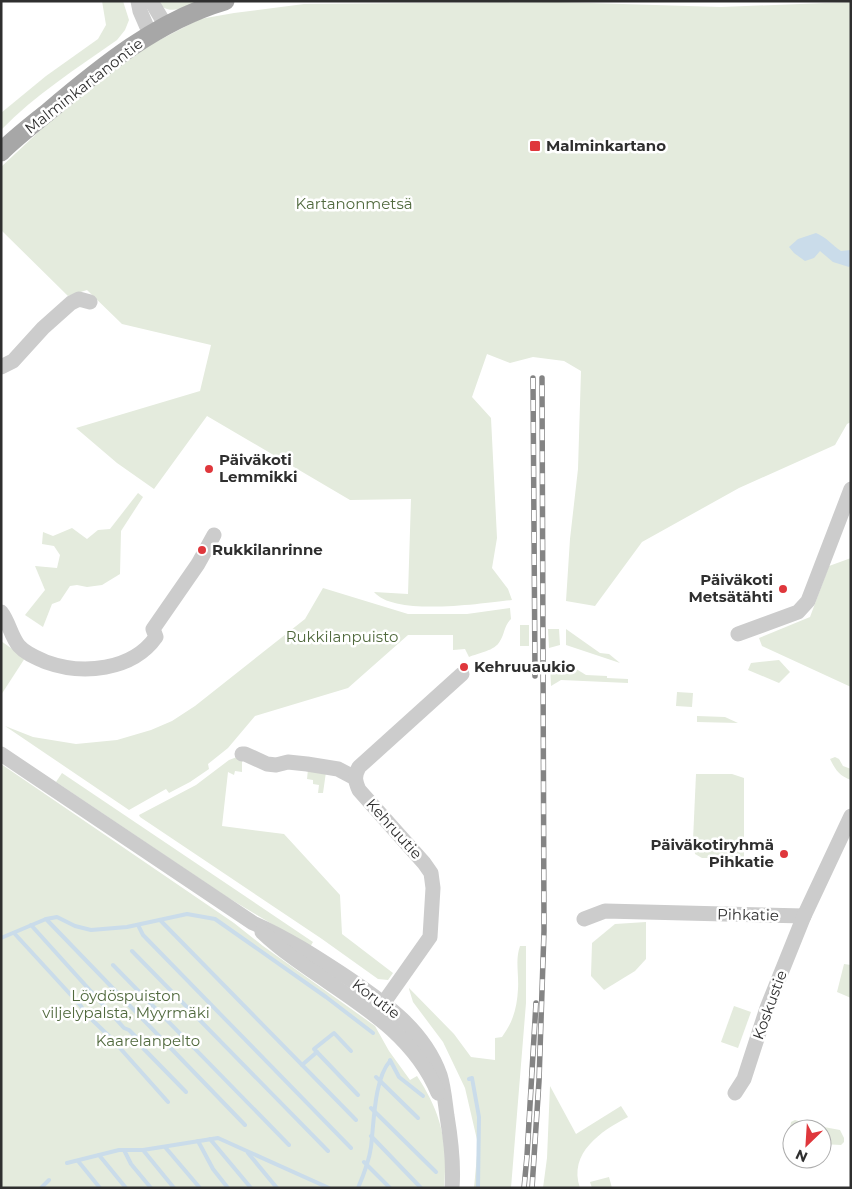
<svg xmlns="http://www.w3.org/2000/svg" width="852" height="1189" viewBox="0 0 852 1189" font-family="Montserrat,sans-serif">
  <rect width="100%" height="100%" fill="#fff"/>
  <!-- green -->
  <g fill="#e4ebdd">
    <path d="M 102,1 L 123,1 L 129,20 L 125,30 L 117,40 C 77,68 35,95 1,130 L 1,113 L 46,76 L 98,39 L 106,25 Z"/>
    <path d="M 160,1 L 200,1 C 187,6 174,15 161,6 Z"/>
    <path d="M 557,2 L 721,7 L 851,2 L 851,422 L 847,424 L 835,445 L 739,488 L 642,542 L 595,606 L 566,601 L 570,539 L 578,469 L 581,371 L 564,361 L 533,357 L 510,363 L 487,354 L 472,397 L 491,418 L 497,538 L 492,568 L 508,589 L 512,600 C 482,603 395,617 374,592 L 408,594 L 411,499 L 350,500 L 207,416 L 154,489 L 117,463 L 76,428 L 200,391 L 211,345 L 122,324 L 87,290 L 68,296 L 1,230 L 1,167 L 77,96 L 144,48 L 200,19 L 234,13 L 304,4 Z"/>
    <polygon points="138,493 143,497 121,531 120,574 102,585 87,587 77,585 70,586 60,601 52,604 43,627 25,615 45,590 35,566 57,568 60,555 54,546 42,544 43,532 53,536 72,528 87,539 98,530 110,529"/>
    <polygon points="851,558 851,687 762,646 759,638 810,617 829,566"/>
    <path d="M 323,588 L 408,614 L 467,614 L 510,608 L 511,619 C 504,626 505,633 500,641 C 495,651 478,653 469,657 L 465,649 L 453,650 L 453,635 L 408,635 L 348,688 L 255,716 L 228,748 L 208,764 L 209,769 L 190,782 L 169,793 L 166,789 L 129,810 L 5,726 L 33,737 L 76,744 L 117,740 L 151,730 L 172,721 L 195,706 L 305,619 Z"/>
    <rect x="520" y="625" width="9" height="21"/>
    <polygon points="548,629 559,629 560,645 549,648"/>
    <polygon points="566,629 600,653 609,654 620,663 566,645"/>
    <polygon points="1,641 25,658 1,695"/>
    <polygon points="779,660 790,672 779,683 748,670 751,663"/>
    <polygon points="550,664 568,664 586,675 607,676 607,678 628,679 628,683 561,680 551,686"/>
    <polygon points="677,692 693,693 692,707 676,706"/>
    <polygon points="697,716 725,717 738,723 697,722"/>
    <polygon points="237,757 242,759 242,772 235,771 234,775 228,772 222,826 284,834 340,895 342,934 393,973 388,980 378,979 322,939 140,817 139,815 196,785 229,760"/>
    <path d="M 835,757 L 839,759 L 843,766 L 851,769 L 851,780 C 839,776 835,769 830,759 Z"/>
    <path d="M 1,764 L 234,923 L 263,946 L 375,1026 L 389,1051 L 410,1080 L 417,1076 C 442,1114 448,1143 444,1188 L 1,1188 Z"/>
    <polygon points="308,769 326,772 323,793 318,793 319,785 313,784 313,780 307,779"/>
    <polygon points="62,773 313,942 310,947 227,897 56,782"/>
    <polygon points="696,774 732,774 744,778 744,858 702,858 695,854 693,840"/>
    <polygon points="646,922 646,959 635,971 604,990 591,976 592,943 615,924"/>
    <path d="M 520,946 L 526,946 L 526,1003 L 511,1188 L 474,1188 L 478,1144 L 465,1088 L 443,1042 L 413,1002 L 409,989 L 409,988 L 454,1034 L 471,1057 L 495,1060 L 495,1038 L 502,1037 C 513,1022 517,1008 518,989 C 519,974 515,960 520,946 Z"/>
    <polygon points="844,964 851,965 851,998 837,992"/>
    <polygon points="734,1006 751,1012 738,1048 721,1042"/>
    <path d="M 550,1086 L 576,1134 L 621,1106 L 628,1117 C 601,1131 568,1153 580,1188 L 543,1188 L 547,1158 Z"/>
    <polygon points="795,1120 813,1125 840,1130 844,1138 844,1142 841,1145 822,1144 822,1129 792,1129 792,1135 789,1134 791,1122"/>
    <polygon points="609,1177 612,1188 592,1188 590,1182"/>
  </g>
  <!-- water -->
  <path fill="#cadcea" d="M 816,233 C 826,237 832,245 841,251 L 851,250 L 851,265 L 849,267 L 833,262 L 820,251 L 814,258 L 805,261 L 794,253 L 789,247 L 798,239 Z"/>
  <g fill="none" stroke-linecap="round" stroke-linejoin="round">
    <!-- stream -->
    <g stroke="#cadcea" stroke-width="4">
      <polyline points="46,919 245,1125"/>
      <polyline points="160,920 356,1120"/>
      <polyline points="31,925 124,1028 129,1030 140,1041 139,1044 186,1092"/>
      <polyline points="138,925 143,935 351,1148"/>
      <polyline points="14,933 81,1006 85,1013 111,1038 168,1102"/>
      <polyline points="1,938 46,919 57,917 75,926 91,930 127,927 187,914 215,919 326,997 373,1033"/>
      <polyline points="132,951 328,1151"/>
      <polyline points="113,965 289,1145"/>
      <polyline points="351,1051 334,1033 314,1049 358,1095"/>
      <polyline points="390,1060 399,1077 423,1096"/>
      <polyline points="302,1065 317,1052"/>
      <polyline points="376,1077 418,1118"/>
      <polyline points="469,1079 472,1078 479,1117 478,1188"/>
      <polyline points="371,1108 436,1172"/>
      <polyline points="371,1136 421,1188"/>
      <polyline points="210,1139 251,1188"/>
      <polyline points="198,1141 213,1169 228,1188"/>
      <polyline points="165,1147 200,1188"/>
      <polyline points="124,1150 131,1164 151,1188"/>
      <polyline points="143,1150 174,1188"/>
      <polyline points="248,1153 277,1188"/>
      <polyline points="99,1155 126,1188"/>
      <polyline points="78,1161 100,1188"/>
      <polyline points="364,1162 390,1188"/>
      <polyline points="67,1163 119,1150 143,1150 218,1138 329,1188"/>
      <polyline points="41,1188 49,1180"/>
      <path d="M 358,1188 C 364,1174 369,1162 371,1147 C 374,1123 374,1079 390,1061"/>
    </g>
    <!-- minor -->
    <g stroke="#ccc" stroke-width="15">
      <polyline points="138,1 140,11 150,34"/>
      <polyline points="151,1 166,26"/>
      <polyline points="1,367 13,361 43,328 71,303 79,299 90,302"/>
      <path d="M 1,612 C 9,622 11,637 19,646 C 26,654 37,658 46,662 C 82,675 132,671 156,637 L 153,629 L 198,564 L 214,535"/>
      <polyline points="738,634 798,612 808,601 851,489"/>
      <path d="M 1,754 L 253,923 C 287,938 316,957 348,978 C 385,1003 424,1030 440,1075 C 444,1088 445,1102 447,1116 C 451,1140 454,1163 452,1188"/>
      <polyline points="242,754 245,754 267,764 276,765 288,762 307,764 338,769 355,778"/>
      <polyline points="584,919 605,911 804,916 851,816"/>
      <path d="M 262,932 C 319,986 406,1015 438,1093"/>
      <path d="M 375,1015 L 430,937 L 433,888 L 431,873 L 424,863 L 359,790 C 355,781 354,776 359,767 L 462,674"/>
      <polyline points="735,1093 744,1079 767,1008 804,916"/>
    </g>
    <!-- major -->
    <path stroke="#a7a7a7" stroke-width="19" d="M 1,152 C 15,138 32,125 48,112 C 101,67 157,21 225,1"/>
    <defs>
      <g id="rail">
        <polyline points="533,378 535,676"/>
        <polyline points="524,1188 527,1156 536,1003"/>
        <polyline points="532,1188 539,1081 544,931 542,378"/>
      </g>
    </defs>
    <!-- rail casing -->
    <use href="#rail" stroke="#848484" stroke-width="5.5"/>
    <!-- rail -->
    <use href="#rail" stroke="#fff" stroke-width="4" stroke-dasharray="11" stroke-linecap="butt"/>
  </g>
  <!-- markers -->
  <g fill="#df373c" stroke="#fff" stroke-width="2">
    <rect x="529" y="140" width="12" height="12" rx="2.5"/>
    <circle cx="209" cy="469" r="5"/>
    <circle cx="202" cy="550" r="5"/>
    <circle cx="783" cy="589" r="5"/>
    <circle cx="464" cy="667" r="5"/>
    <circle cx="784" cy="854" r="5"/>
  </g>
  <g text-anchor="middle" stroke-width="5" stroke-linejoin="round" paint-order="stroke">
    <!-- street labels -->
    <g font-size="15" fill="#2f2f2f" stroke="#fff">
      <text transform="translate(84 86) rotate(-38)" y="5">Malminkartanontie</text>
      <text transform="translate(394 829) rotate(48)" y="5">Kehruutie</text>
      <text transform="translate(748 915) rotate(1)" y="5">Pihkatie</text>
      <text transform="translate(376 999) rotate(37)" y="5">Korutie</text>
      <text transform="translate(770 1005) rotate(-70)" y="5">Koskustie</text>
    </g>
    <!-- poi labels -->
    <g font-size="15" font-weight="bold" fill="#2f2f2f" stroke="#fff" text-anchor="start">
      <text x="546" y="151">Malminkartano</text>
      <text x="219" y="465">Päiväkoti<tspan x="219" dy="17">Lemmikki</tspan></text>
      <text x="212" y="555">Rukkilanrinne</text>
      <text x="773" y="585" text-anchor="end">Päiväkoti<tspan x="773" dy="17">Metsätähti</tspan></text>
      <text x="474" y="672">Kehruuaukio</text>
      <text x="774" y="850" text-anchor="end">Päiväkotiryhmä<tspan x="774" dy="17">Pihkatie</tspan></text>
    </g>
    <!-- park labels -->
    <g font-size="15" fill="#50693d" stroke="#fff">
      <text x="354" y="209">Kartanonmetsä</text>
      <text x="342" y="642">Rukkilanpuisto</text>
      <text x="126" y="1001">Löydöspuiston<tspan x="126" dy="17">viljelypalsta, Myyrmäki</tspan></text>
      <text x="148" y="1046">Kaarelanpelto</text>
    </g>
  </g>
  <!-- border -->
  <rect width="852" height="1189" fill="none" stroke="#2f2f2f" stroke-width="5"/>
  <!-- north arrow -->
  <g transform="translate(807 1144) rotate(205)"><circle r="24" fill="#ffffff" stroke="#acacac"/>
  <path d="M0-4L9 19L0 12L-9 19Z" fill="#df373c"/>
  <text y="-8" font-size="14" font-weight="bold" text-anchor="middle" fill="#2f2f2f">N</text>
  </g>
</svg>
